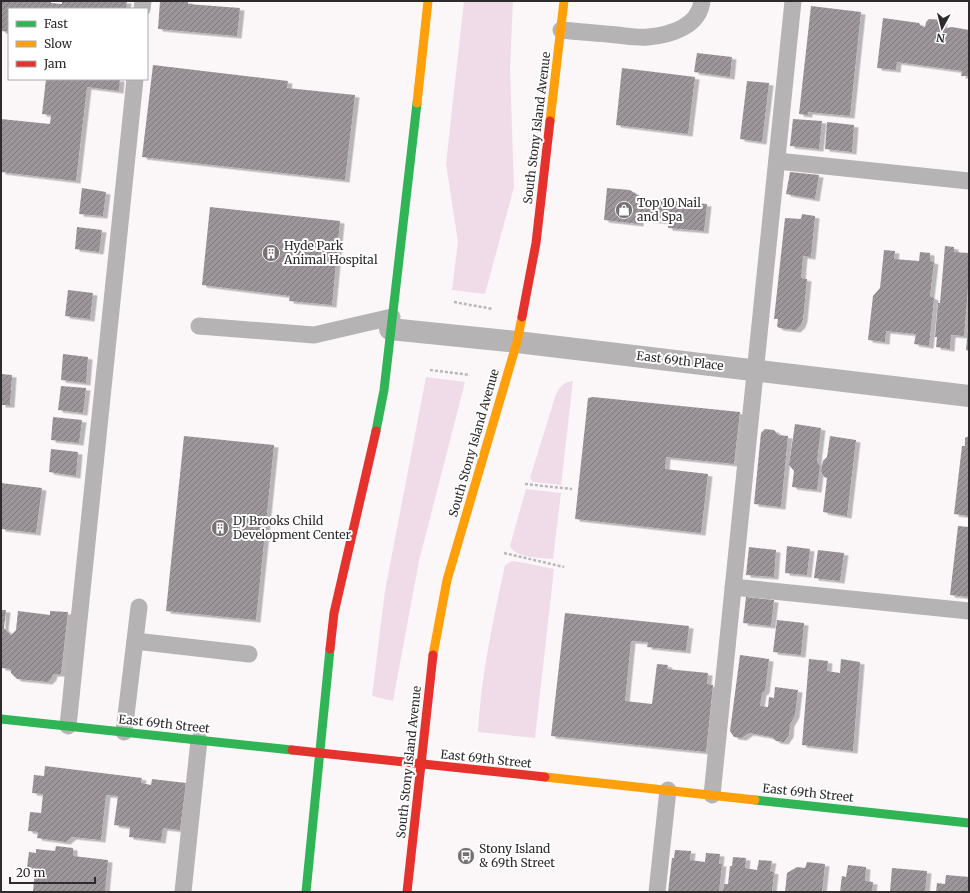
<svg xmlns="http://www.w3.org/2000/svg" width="970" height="893" viewBox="0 0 970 893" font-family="Merriweather,serif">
  <defs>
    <pattern id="building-hatch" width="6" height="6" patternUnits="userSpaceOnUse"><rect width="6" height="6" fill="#9c959a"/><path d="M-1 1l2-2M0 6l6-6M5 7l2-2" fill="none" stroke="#807a7e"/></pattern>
    <filter id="shadow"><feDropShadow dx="4.5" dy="2.5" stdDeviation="0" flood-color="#0004"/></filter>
  </defs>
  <rect width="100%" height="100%" fill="#fbf7f9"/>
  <!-- green -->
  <g fill="#efdce8">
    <polygon points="464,1 513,1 510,69 514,187 485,294 452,290 458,242 446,164"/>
    <polygon points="426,377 465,382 419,561 393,701 372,696 385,591"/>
    <path d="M 573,381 L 561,485 L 533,482 L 530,478 L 556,394 C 560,386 564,382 573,381 Z"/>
    <path d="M 526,489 L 561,493 L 553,559 C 541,558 515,558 510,546 Z"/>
    <path d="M 512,561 L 520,562 L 554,569 L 535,738 L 478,732 C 481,675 493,621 505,565 Z"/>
  </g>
  <!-- building -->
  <g fill="url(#building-hatch)" filter="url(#shadow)">
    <polygon points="1,1 51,1 51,3 62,4 62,1 127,1 126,9 9,9 9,32 1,31"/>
    <polygon points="160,1 188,1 188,4 240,8 237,36 158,29"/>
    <polygon points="811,6 861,12 850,116 808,112 808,115 799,114"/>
    <polygon points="883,18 919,23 921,26 925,27 926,22 929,19 943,20 942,29 952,27 969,30 969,76 961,76 962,71 897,62 896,70 877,68"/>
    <polygon points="697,53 732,57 730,77 694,72"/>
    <polygon points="153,65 288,81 287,88 355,95 345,180 142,157"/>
    <polygon points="622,68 695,77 688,134 616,125"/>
    <polygon points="46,79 120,79 119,91 87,87 76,181 1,172 1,119 50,124 51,115 42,114"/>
    <polygon points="747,81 769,83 762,142 740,139"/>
    <polygon points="793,119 822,121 819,149 790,146"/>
    <polygon points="827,122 854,125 852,152 825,149"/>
    <polygon points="790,172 819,175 815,199 786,194"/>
    <polygon points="82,188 106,192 103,216 79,214"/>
    <polygon points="607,188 630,190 642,198 707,204 704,231 668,228 668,222 639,219 639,224 604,220"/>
    <polygon points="210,207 340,221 332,305 289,301 290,296 202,285"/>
    <polygon points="802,214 815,216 811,257 803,256 801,278 807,279 803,319 801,325 796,330 779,328 777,326 778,319 774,319 785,218 801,219"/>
    <polygon points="77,227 102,230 99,252 75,249"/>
    <polygon points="945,246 954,247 954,252 969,253 969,276 964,336 951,335 950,349 936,347 937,337 935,337 938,303 940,303"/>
    <polygon points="884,250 895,251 894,259 919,261 920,252 930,253 930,261 934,262 930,296 934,298 929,346 914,344 916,334 886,331 885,342 868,340 873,296 880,288"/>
    <polygon points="68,290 93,293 90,319 65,316"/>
    <polygon points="968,330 969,330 969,351 966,350"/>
    <polygon points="63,354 88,357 86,383 61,380"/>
    <polygon points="1,374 12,375 10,405 1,405"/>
    <polygon points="61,386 86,388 83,413 58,410"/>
    <polygon points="593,397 740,412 734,464 666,457 665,469 708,474 701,533 575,519 588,398"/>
    <polygon points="53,417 82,420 79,443 51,440"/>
    <polygon points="795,424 821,428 817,461 820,466 817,490 792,487 794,471 789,465"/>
    <polygon points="765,429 774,430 778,435 788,436 781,507 754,504 761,433"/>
    <polygon points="184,436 274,445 256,620 166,611"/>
    <polygon points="830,436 856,440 847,516 823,512 827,478 824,477 821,471 823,461 827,457"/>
    <polygon points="969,436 969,516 954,514 962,446 965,446 965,438"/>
    <polygon points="51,449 78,452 76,476 49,472"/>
    <polygon points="1,483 42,488 36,533 1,529"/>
    <polygon points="958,526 969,527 969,597 950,595"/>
    <polygon points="787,546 810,549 807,575 785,573"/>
    <polygon points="749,547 776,550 774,577 746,575"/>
    <polygon points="818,550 844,553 840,581 814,578"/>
    <polygon points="746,597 774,600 771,626 743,623"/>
    <polygon points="1,610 6,610 4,628 11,635 16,630 18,611 50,615 50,611 68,612 61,674 53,674 52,678 48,682 17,679 11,673 11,669 1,668"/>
    <polygon points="565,613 689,626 686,651 647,647 648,642 631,641 625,701 652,704 657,664 668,665 667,669 708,673 707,684 713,685 706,752 551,736"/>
    <polygon points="777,620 804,623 801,655 773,652"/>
    <polygon points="740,655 769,659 765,691 762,693 760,706 768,707 769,697 774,698 775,687 798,690 795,715 790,724 789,735 784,742 776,741 772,737 749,733 742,738 734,737 730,731"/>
    <polygon points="809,659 828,661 827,671 840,673 841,659 860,662 853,751 802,745"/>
    <polygon points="45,766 142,778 141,783 151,785 152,779 186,783 180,830 163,828 161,841 129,837 130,827 114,825 118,796 106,795 101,840 72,837 66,842 37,838 38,832 28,831 30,812 41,813 43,794 32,793 34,775 44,776"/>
    <polygon points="56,846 73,848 73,856 108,860 105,892 33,892 35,868 27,867 29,852 36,853 36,849 55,851"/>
    <polygon points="675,850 691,851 690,860 705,862 706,853 720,854 719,864 722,864 719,892 668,892 672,858 674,858"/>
    <polygon points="733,857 746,858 745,868 757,870 759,860 772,861 770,871 774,872 772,892 723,892 724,884 728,884 730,866 732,866"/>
    <polygon points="807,862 825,864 822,892 785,892 787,873 797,867 805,868"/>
    <polygon points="848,865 866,867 865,881 873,882 872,892 840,892 842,876 846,877"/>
    <polygon points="892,868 927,871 925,892 890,892"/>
    <polygon points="946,875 969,877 969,892 936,892 937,883 945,884"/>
  </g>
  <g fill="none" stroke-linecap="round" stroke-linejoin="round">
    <!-- path -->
    <g stroke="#bab7b8" stroke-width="2.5" stroke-dasharray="3 2" stroke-linecap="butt">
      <polyline points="454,302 493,309"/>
      <polyline points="430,370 470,375"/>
      <polyline points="525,484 572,489"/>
      <polyline points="504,553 564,567"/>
    </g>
    <!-- lane -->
    <g stroke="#b5b3b4" stroke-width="17">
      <polyline points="142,9 143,1"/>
      <path d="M 561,30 C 580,32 598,33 617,35 C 627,36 638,38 648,37 C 670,35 699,27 702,1"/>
      <polyline points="777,161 969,181"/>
      <polyline points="199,326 314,335 392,317"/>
      <polyline points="733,587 969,611"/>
      <polyline points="135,641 249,654"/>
      <polyline points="68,726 135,79"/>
      <polyline points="124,732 139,607"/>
      <polyline points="712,795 793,1"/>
      <polyline points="183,892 199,740"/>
      <polyline points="657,892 668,790"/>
    </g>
    <!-- street -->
    <polyline stroke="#b5b3b4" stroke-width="22" points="390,329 517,342 969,396"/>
    <!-- fast -->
    <g stroke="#30b455" stroke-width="9">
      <polyline points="376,431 384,390 417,103"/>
      <polyline points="1,719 292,750"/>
      <polyline points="755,800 969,823"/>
      <polyline points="306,892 330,649"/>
    </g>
    <!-- slow -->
    <g stroke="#ff9f0a" stroke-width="9">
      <polyline points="417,103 428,1"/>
      <polyline points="550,121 564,1"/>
      <polyline points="433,655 447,580 517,342 522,317"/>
      <polyline points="545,777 755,800"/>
    </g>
    <!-- jam -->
    <g stroke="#e5322d" stroke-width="9">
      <polyline points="522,317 536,243 550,121"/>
      <polyline points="330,649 334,613 376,431"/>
      <polyline points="292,750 545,777"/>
      <polyline points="407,892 433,655"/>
    </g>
  </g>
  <!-- icons -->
  <defs>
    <symbol id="shop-disc" viewBox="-11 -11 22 22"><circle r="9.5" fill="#767274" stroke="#fff"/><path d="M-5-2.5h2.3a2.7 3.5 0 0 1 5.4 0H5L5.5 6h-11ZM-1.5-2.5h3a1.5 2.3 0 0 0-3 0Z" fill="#fff"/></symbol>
    <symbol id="building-disc" viewBox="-11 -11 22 22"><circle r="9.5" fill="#767274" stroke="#fff"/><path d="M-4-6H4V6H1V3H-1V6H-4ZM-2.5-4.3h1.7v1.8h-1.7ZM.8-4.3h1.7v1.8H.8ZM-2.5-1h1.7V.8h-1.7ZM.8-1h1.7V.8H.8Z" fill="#fff"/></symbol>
    <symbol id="bus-disc" viewBox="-11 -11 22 22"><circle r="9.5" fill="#767274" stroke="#fff"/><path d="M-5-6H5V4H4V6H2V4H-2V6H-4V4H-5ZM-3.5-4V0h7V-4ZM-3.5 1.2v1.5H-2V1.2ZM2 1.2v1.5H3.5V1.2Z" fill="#fff"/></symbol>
  </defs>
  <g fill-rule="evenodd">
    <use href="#shop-disc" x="614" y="200" width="20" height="20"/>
    <use href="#building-disc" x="261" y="243" width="20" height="20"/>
    <use href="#building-disc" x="210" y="518" width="20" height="20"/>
    <use href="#bus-disc" x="456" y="846" width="20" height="20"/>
  </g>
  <g text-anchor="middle" stroke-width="4" stroke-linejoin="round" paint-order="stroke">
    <!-- street labels -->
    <g font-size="12" fill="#2e2b2d" stroke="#fff">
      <text transform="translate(537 128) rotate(-83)" y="4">South Stony Island Avenue</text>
      <text transform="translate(680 361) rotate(7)" y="4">East 69th Place</text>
      <text transform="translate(474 443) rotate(-74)" y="4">South Stony Island Avenue</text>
      <text transform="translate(164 724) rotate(6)" y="4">East 69th Street</text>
      <text transform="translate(486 759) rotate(6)" y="4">East 69th Street</text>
      <text transform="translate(409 762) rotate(-84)" y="4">South Stony Island Avenue</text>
      <text transform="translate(808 793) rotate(6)" y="4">East 69th Street</text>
    </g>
    <!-- poi labels -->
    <g font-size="12" fill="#2e2b2d" stroke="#fff" text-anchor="start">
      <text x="637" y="207">Top 10 Nail<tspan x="637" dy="14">and Spa</tspan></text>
      <text x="284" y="250">Hyde Park<tspan x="284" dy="14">Animal Hospital</tspan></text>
      <text x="233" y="525">DJ Brooks Child<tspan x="233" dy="14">Development Center</tspan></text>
      <text x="479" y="853">Stony Island<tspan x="479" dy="14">&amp; 69th Street</tspan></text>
    </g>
  </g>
  <!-- border -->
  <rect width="970" height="893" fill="none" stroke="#2e2b2d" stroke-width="4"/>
  <!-- legend -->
  <rect x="8" y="8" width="140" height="72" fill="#ffffff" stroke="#abaaab"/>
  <rect x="16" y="21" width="20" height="6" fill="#30b455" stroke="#abaaab"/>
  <text x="44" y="28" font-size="12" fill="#2e2b2d">Fast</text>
  <rect x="16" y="41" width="20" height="6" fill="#ff9f0a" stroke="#abaaab"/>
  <text x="44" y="48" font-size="12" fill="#2e2b2d">Slow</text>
  <rect x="16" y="61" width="20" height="6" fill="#e5322d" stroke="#abaaab"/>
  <text x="44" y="68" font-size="12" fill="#2e2b2d">Jam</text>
  <!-- north arrow -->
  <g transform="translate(942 28) rotate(187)" stroke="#ffffff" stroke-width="3" paint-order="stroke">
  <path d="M0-3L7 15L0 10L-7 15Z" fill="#2e2b2d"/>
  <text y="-6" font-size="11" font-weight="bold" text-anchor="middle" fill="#2e2b2d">N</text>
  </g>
  <!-- scale -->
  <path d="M10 877v6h85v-6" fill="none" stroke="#2e2b2d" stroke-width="2"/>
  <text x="16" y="877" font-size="12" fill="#2e2b2d" stroke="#ffffff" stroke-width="3" paint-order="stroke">20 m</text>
</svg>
